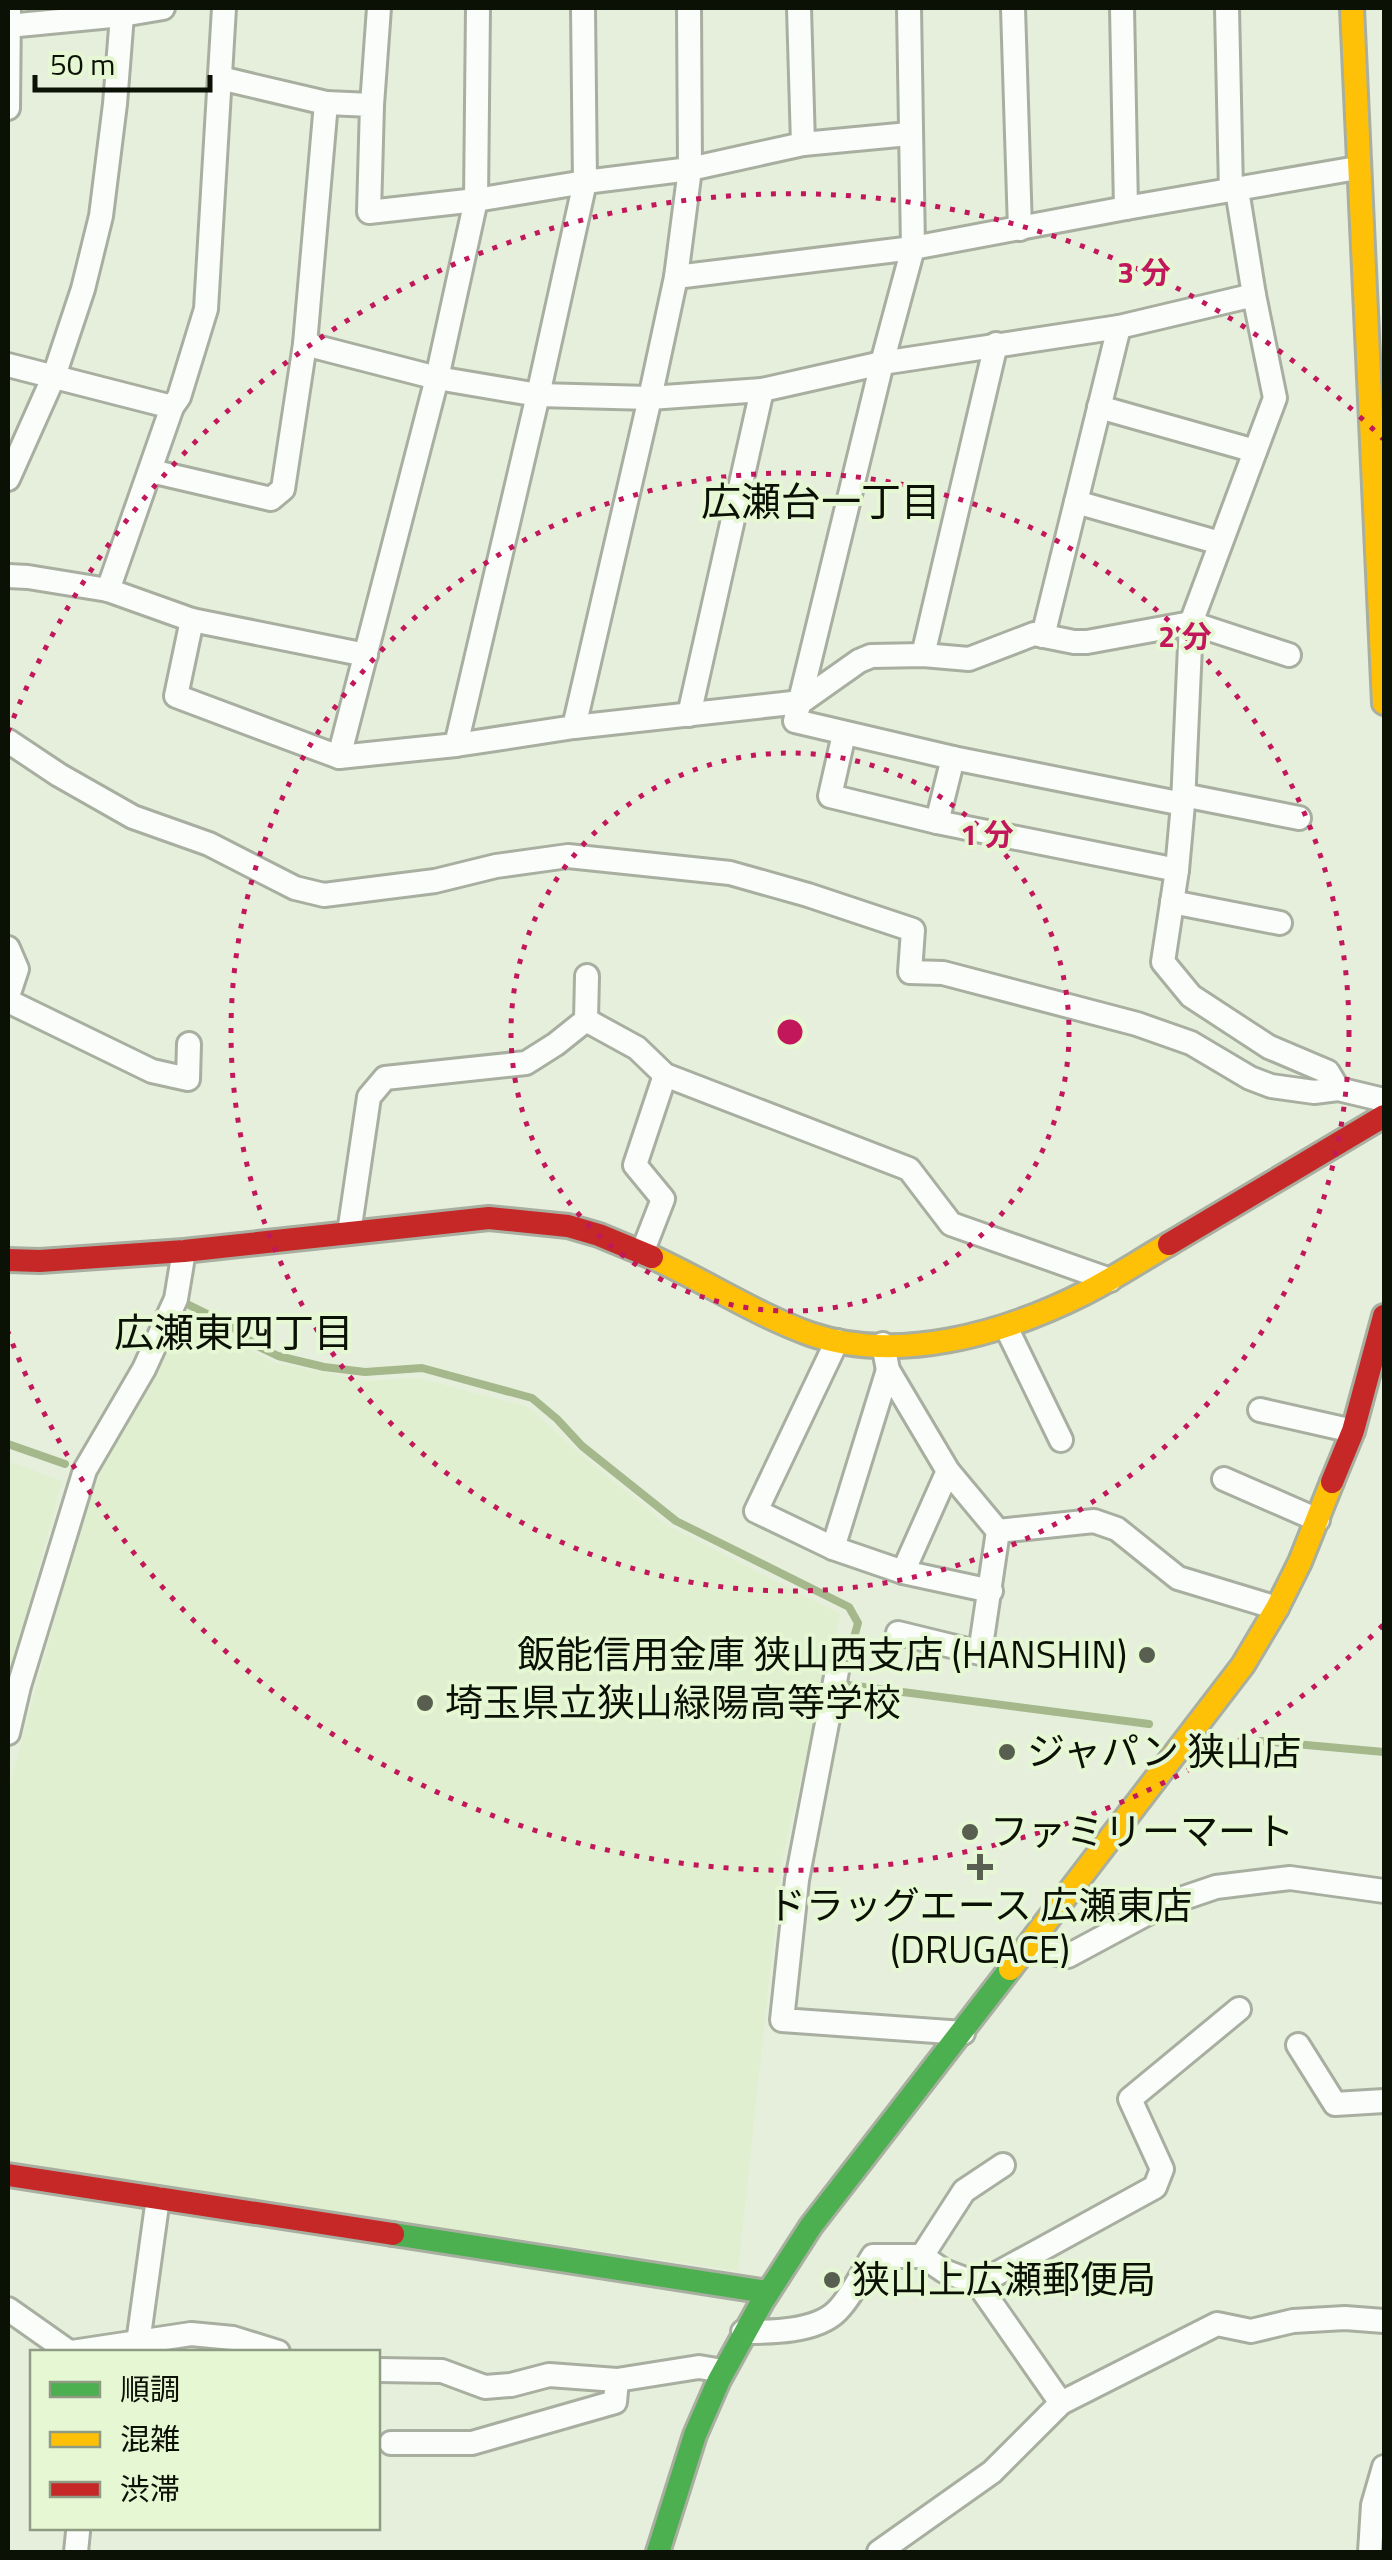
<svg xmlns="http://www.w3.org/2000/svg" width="1392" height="2560" viewBox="0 0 1392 2560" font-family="'Titillium Web','Noto Sans JP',sans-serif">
  <rect width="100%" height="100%" fill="#e6efdc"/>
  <!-- built -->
  <g fill="#e0efcf">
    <polygon points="189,1308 252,1351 275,1363 368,1381 418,1378 528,1407 579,1453 668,1526 840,1614 782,1860 738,2271 8,2164 8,1792 92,1480"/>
    <polygon points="8,1461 62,1481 8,1682"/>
  </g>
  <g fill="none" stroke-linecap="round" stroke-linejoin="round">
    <!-- stream -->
    <g stroke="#a4b88c" stroke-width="8">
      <polyline points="189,1305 230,1325 257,1346 278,1356 324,1367 365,1372 422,1368 532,1398 557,1419 582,1446 676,1521 849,1607 858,1623 841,1684 1149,1724"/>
      <polyline points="8,1444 65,1464"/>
      <polyline points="1261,1741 1384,1752"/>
    </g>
    <defs>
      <g id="street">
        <polyline points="799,8 803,144"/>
        <polyline points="909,8 913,248 882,363 795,721 953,758 1183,804"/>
        <polyline points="1013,8 1020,229"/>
        <polyline points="1122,8 1126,208"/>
        <polyline points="1227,8 1231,191"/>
        <polyline points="8,26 122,15 163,8"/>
        <polyline points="326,103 372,105 369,212 476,200 585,182 690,169 803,144 909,134"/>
        <polyline points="372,105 379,8"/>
        <polyline points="8,108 9,8"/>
        <polyline points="1237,190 1254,295 1275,398 1191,623 1183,804 1177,870 1163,962 1191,996 1269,1047 1328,1072 1338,1089"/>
        <polyline points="676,277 913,248 1126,208 1357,168"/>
        <polyline points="305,344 437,378 538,395 650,398 762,390 882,363 1119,327 1254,295"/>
        <polyline points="8,365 172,407 108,590"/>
        <polyline points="172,407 179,397 206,309 224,8"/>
        <polyline points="1099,407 1255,451"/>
        <polyline points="151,471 271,499 283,489 305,344 326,103 220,78"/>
        <polyline points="8,479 54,376 83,289 101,216 115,104 122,15"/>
        <polyline points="1076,502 1220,543"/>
        <polyline points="8,576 28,577 108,590 192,620 366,655"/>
        <polyline points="192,620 176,696 339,757 456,745 574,727 801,702 859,661 871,656 923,655 969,659 1034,634 1074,642 1087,642 1191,623 1289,655"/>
        <polyline points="1043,636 1119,327"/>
        <polyline points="923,655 996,344"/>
        <polyline points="689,715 762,390"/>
        <polyline points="574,727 650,398 676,277 690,169 689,8"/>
        <polyline points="844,734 830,796 937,822 1177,870"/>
        <polyline points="8,741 59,775 133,817 209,844 295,888 324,895 435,881 496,866 568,856 730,873 808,895 913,930 910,972 943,973 1137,1024 1191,1043 1250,1078 1271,1086 1314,1092 1338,1089 1384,1100"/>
        <polyline points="456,745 538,395 585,182 583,8"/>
        <polyline points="339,757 437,378 476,200 478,8"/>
        <polyline points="1183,795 1299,818"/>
        <polyline points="937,822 953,758"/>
        <polyline points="1172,902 1280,923"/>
        <polyline points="8,948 17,969 8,996"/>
        <polyline points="8,1001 152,1071 188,1079 189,1044"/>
        <polyline points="586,1020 637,1048 665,1075 909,1169 951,1224 1110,1280"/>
        <polyline points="349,1233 369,1097 385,1078 526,1063 556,1044 586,1020 587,976"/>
        <polyline points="642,1253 663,1199 635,1165 665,1075"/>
        <polyline points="1006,1327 1061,1440"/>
        <polyline points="837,1341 756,1511 833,1548 903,1572 991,1591"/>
        <polyline points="883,1344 888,1370 948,1471 998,1531 1094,1521 1117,1529 1178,1578 1277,1608"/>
        <polyline points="1260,1410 1353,1431"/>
        <polyline points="1224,1479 1318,1520"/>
        <polyline points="833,1548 888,1370"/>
        <polyline points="903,1572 948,1471"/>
        <polyline points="898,1633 980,1653 998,1531"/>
        <polyline points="837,1671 797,1880 782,2020 963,2033"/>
        <polyline points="8,1733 19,1686 85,1470 144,1369 176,1299 184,1251"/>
        <polyline points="1027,1948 1068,1956 1163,1905 1216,1887 1290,1878 1384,1891"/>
        <polyline points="1298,2045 1335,2104 1384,2101"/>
        <polyline points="1003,2165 964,2191 922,2256 944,2271 978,2284 1061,2403"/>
        <polyline points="978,2284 1155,2187 1162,2169 1130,2099 1239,2009"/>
        <polyline points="8,2309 69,2352"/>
        <path d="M 743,2332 C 771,2332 816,2332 837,2311 C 852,2296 862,2273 873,2256 L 922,2256"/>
        <polyline points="138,2343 158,2198"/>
        <polyline points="72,2352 191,2334 233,2338 278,2352"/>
        <polyline points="378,2370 442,2371 485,2387 511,2385 549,2375 617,2380 699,2367 723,2371"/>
        <polyline points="391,2443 472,2443 615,2402 617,2380"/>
        <polyline points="76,2552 78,2532"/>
        <polyline points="879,2552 992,2472 1061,2403 1217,2324 1251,2331 1293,2321 1345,2318 1384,2321"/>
        <polyline points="1370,2552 1373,2505 1384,2467"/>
      </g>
      <g id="fast">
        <polyline points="393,2234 767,2292"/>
        <polyline points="658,2552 695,2435 719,2380 762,2302 811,2226 1010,1969"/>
      </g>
      <g id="slow">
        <polyline points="1352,8 1384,703"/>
        <path d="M 652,1257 C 705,1281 755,1314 810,1334 C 898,1364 1003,1334 1083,1294 C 1113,1279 1141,1260 1169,1244"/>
        <polyline points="1010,1969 1243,1665 1277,1608 1300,1562 1332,1482"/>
      </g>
      <g id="jam">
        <polyline points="1169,1244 1384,1116"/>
        <polyline points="8,1260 40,1261 184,1251 489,1218 568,1226 599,1235 652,1257"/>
        <polyline points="1332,1482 1353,1431 1384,1316"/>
        <polyline points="8,2175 393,2234"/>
      </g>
    </defs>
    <!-- street casing -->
    <use href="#street" stroke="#a8afa0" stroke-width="28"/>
    <!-- fast casing -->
    <use href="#fast" stroke="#a8afa0" stroke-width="28"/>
    <!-- slow casing -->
    <use href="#slow" stroke="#a8afa0" stroke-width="28"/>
    <!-- jam casing -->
    <use href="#jam" stroke="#a8afa0" stroke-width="28"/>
    <!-- street -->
    <use href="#street" stroke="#fbfdfa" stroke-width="22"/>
    <!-- fast -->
    <use href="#fast" stroke="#4caf50" stroke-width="22"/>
    <!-- slow -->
    <use href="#slow" stroke="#ffc107" stroke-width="22"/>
    <!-- jam -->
    <use href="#jam" stroke="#c62828" stroke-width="22"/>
  </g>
  <!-- distance rings -->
  <g fill="none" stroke="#c2185b" stroke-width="5" stroke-dasharray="5 10">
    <circle cx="790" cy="1032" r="279"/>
    <circle cx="790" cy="1032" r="559"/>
    <path d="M1383 1625A838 838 0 0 1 8 1332M8 732A838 838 0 0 1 1383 439"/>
  </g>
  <!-- markers -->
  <g fill="#585f51" stroke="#e6f7d4" stroke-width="4">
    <circle cx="1147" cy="1655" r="10"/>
    <circle cx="425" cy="1703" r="10"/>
    <circle cx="1007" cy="1752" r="10"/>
    <circle cx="970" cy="1832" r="10"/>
    <path d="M975 1852h10v10h10v10h-10v10h-10v-10h-10v-10h10z"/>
    <circle cx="832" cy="2280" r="10"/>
  </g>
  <g text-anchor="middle" stroke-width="8" stroke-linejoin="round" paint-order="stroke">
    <!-- poi labels -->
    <g font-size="38" fill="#0c1106" stroke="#e6f7d4" text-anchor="start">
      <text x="1127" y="1668" text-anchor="end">飯能信用金庫 狭山西支店 (HANSHIN)</text>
      <text x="445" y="1716">埼玉県立狭山緑陽高等学校</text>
      <text x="1027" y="1765">ジャパン 狭山店</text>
      <text x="990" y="1845">ファミリーマート</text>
      <text x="980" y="1919" text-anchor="middle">ドラッグエース 広瀬東店<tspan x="980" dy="44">(DRUGACE)</tspan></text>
      <text x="852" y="2293">狭山上広瀬郵便局</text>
    </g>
    <!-- neighbourhood labels -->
    <g font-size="40" fill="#0c1106" stroke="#e6f7d4">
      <text x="821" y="516">広瀬台一丁目</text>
      <text x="234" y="1347">広瀬東四丁目</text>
    </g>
  </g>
  <circle cx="790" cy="1032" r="15" fill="#c2185b" stroke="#e6f7d4" stroke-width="5"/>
  <g font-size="30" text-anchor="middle" font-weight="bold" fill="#c2185b" stroke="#e6f7d4" stroke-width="8" stroke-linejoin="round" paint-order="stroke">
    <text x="1144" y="283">3 分</text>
    <text x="1185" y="647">2 分</text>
    <text x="987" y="845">1 分</text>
  </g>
  <!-- border -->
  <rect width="1392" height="2560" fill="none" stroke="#0c1106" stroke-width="20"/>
  <!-- legend -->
  <rect x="30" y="2350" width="350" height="180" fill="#e6f7d4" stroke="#8f9b82" stroke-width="2.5"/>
  <rect x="50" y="2382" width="50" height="15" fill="#4caf50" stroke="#8f9b82" stroke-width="2.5"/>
  <text x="120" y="2400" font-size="30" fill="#0c1106">順調</text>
  <rect x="50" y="2432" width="50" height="15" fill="#ffc107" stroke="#8f9b82" stroke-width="2.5"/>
  <text x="120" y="2450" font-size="30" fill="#0c1106">混雑</text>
  <rect x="50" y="2482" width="50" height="15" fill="#c62828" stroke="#8f9b82" stroke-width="2.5"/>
  <text x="120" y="2500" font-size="30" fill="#0c1106">渋滞</text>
  <!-- scale -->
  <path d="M35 75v15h175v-15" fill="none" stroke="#0c1106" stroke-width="5"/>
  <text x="50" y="75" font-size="30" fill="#0c1106" stroke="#e6f7d4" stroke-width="8" paint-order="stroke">50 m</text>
</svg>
